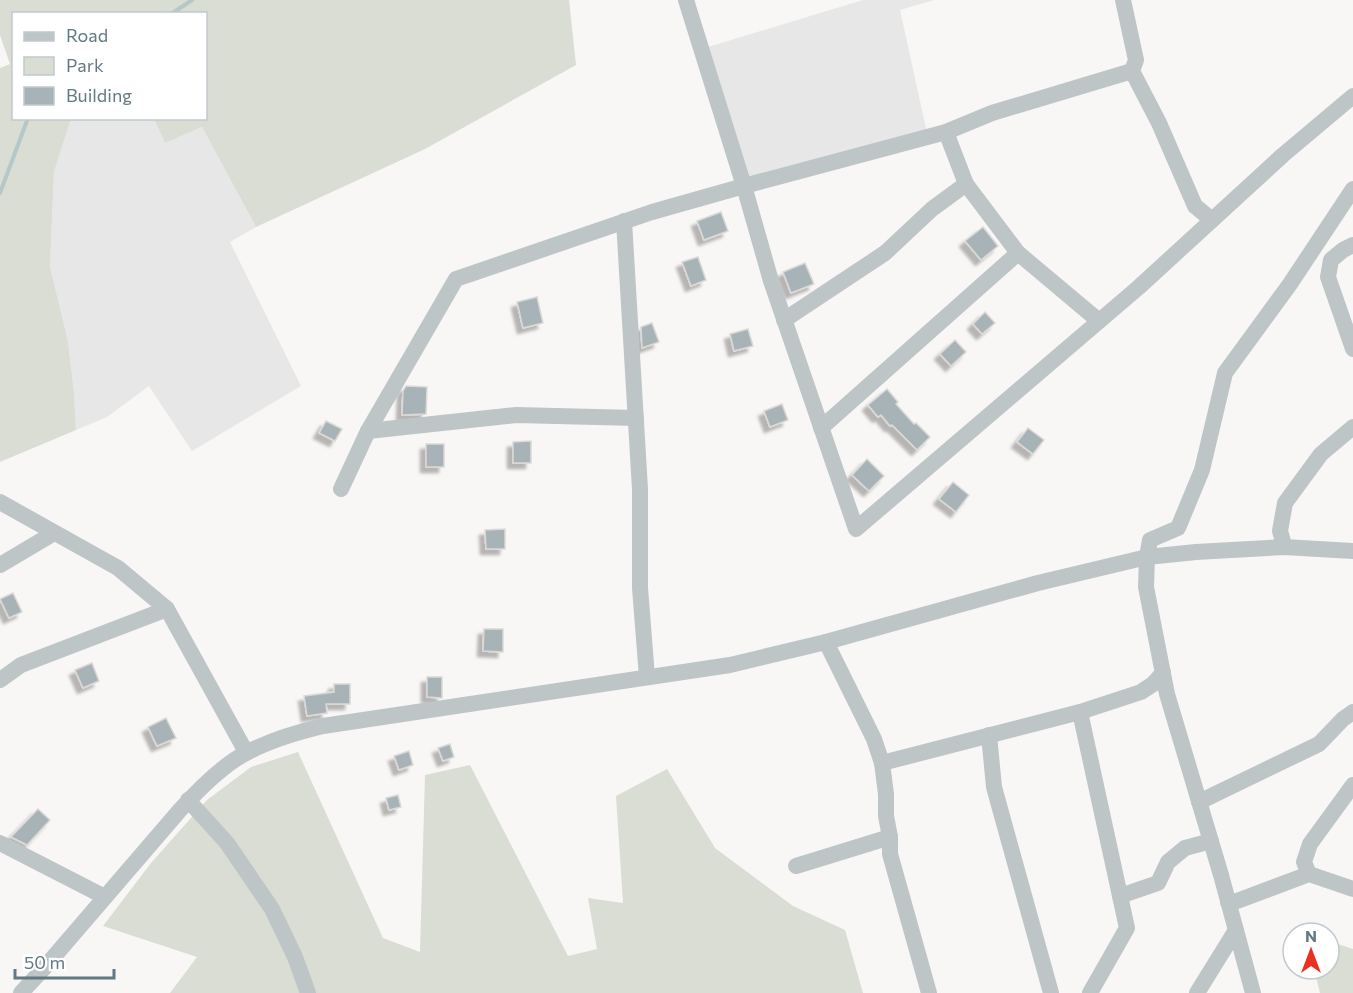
<svg xmlns="http://www.w3.org/2000/svg" width="1353" height="993" viewBox="0 0 1353 993" font-family="Commissioner,sans-serif">
  <defs>
    <filter id="shadow"><feDropShadow dx="-5.5" dy="5.5" stdDeviation="1.5" flood-color="#0004"/></filter>
  </defs>
  <rect width="100%" height="100%" fill="#f8f7f5"/>
  <!-- built -->
  <g fill="#e6e7e6">
    <polygon points="863,0 934,0 900,10 927,133 752,186 708,47"/>
    <polygon points="71,119 154,119 165,143 202,127 256,227 230,242 301,386 192,451 149,386 107,417 76,430 74,393 68,341 50,267 54,172"/>
  </g>
  <!-- green -->
  <g fill="#d9ddd4">
    <polygon points="0,0 569,0 576,65 425,149 256,227 202,127 165,143 154,119 206,118 206,14 14,14 14,118 71,119 54,172 50,267 68,341 74,393 76,430 0,462 0,68 10,64 0,35"/>
    <polygon points="298,752 383,938 420,952 425,775 470,765 568,956 597,949 588,898 623,903 616,796 667,769 715,848 793,906 845,930 863,993 170,993 197,957 103,926 151,863 207,800 251,767"/>
    <polygon points="1329,941 1353,949 1353,993 1320,993 1314,969 1329,969"/>
  </g>
  <g fill="none" stroke-linecap="round" stroke-linejoin="round">
    <!-- stream -->
    <g stroke="#b6c7c8" stroke-width="4">
      <polyline points="171,14 192,0"/>
      <polyline points="0,193 28,118"/>
    </g>
  </g>
  <!-- building -->
  <g fill="#a8b3b7" stroke="#dad9d7" stroke-width="1.5" filter="url(#shadow)">
    <polygon points="721,212 728,231 704,240 697,221"/>
    <polygon points="983,227 998,246 981,260 965,241"/>
    <polygon points="698,257 706,280 691,286 682,262"/>
    <polygon points="805,263 814,284 791,293 783,272"/>
    <polygon points="537,297 543,323 523,328 517,302"/>
    <polygon points="985,312 995,323 982,334 973,324"/>
    <polygon points="652,323 659,342 642,348 641,327"/>
    <polygon points="748,329 753,346 734,351 730,334"/>
    <polygon points="955,340 966,352 951,366 940,354"/>
    <polygon points="406,386 427,387 426,414 402,415 403,391"/>
    <polygon points="887,389 898,402 896,404 914,424 916,423 930,437 917,450 892,425 890,426 881,415 878,417 868,405"/>
    <polygon points="782,404 788,420 770,427 764,411"/>
    <polygon points="326,421 342,429 335,441 319,433"/>
    <polygon points="1028,428 1044,440 1033,454 1017,442"/>
    <polygon points="531,441 531,463 513,463 513,442"/>
    <rect x="426" y="444" width="18" height="23"/>
    <polygon points="867,459 884,476 869,491 852,475"/>
    <polygon points="953,482 969,495 956,512 939,499"/>
    <polygon points="505,529 505,549 486,549 485,530"/>
    <polygon points="13,593 22,612 9,618 0,599"/>
    <polygon points="484,629 503,629 503,652 483,651"/>
    <polygon points="92,663 99,681 83,688 75,670"/>
    <polygon points="427,677 442,677 442,698 427,697"/>
    <polygon points="334,684 350,684 350,704 326,704 327,713 307,716 304,696 334,692"/>
    <polygon points="166,718 176,738 157,746 148,727"/>
    <polygon points="450,744 454,757 443,761 438,748"/>
    <polygon points="409,751 413,765 399,770 394,756"/>
    <polygon points="398,795 401,807 389,810 386,798"/>
    <polygon points="38,809 50,820 27,845 11,837"/>
  </g>
  <g fill="none" stroke-linecap="round" stroke-linejoin="round">
    <!-- minor -->
    <g stroke="#bec5c7" stroke-width="16">
      <polyline points="686,0 744,186 771,281 856,529 1139,287 1283,155 1353,96"/>
      <polyline points="1123,0 1136,60 1132,71 1159,123 1195,206 1212,220"/>
      <polyline points="946,132 966,184 1018,253 1099,321"/>
      <polyline points="624,221 640,489 640,588 647,677"/>
      <polyline points="1353,245 1343,250 1331,260 1328,277 1353,349"/>
      <polyline points="784,320 885,253 932,209 966,184"/>
      <polyline points="821,428 1018,253"/>
      <polyline points="368,431 516,415 636,418"/>
      <polyline points="341,489 368,431 456,279 652,212 744,186 946,132 992,113 1132,71"/>
      <polyline points="0,502 118,568 167,609 246,752"/>
      <polyline points="1284,547 1284,545 1280,531 1285,503 1321,454 1353,427"/>
      <polyline points="0,565 54,533"/>
      <polyline points="826,642 874,739 882,763 886,794 886,816 890,837 890,854 929,993"/>
      <polyline points="0,680 21,665 167,609"/>
      <polyline points="1080,712 1127,928 1090,993"/>
      <polyline points="989,735 994,787 1051,993"/>
      <polyline points="882,763 1080,712 1141,692 1153,684 1163,673"/>
      <polyline points="188,800 227,843 272,909 295,957 308,993"/>
      <polyline points="1199,802 1319,744 1343,719 1353,712"/>
      <polyline points="0,843 105,897"/>
      <polyline points="796,866 890,837"/>
      <polyline points="1309,874 1304,862 1310,844 1353,785"/>
      <polyline points="1120,896 1158,883 1168,862 1185,848 1211,841"/>
      <polyline points="1228,902 1237,901 1309,874 1353,889"/>
      <path d="M 21,993 L 45,967 L 180,810 C 198,790 224,764 248,752 C 271,740 298,732 323,726 L 730,665 L 826,642 L 1038,583 L 1147,557 L 1196,552 L 1284,547 L 1353,551"/>
      <polyline points="1197,993 1236,930"/>
      <polyline points="1253,993 1221,875 1167,694 1146,587 1147,557 1150,540 1178,528 1202,470 1225,373 1290,284 1353,189"/>
    </g>
  </g>
  <!-- legend -->
  <rect x="12" y="12" width="195" height="108" fill="#ffffff" stroke="#c0c9cd" stroke-width="1.5"/>
  <rect x="24" y="32" width="30" height="9" fill="#bec5c7" stroke="#c0c9cd" stroke-width="1.5"/>
  <text x="66" y="42" font-size="18" fill="#627981">Road</text>
  <rect x="24" y="57" width="30" height="18" fill="#d9ddd4" stroke="#c0c9cd" stroke-width="1.5"/>
  <text x="66" y="72" font-size="18" fill="#627981">Park</text>
  <rect x="24" y="87" width="30" height="18" fill="#a8b3b7" stroke="#c0c9cd" stroke-width="1.5"/>
  <text x="66" y="102" font-size="18" fill="#627981">Building</text>
  <!-- north arrow -->
  <g transform="translate(1311 951)"><circle r="28" fill="#ffffff" stroke="#c0c9cd" stroke-width="1.5"/>
  <path d="M0-4.5L10 22L0 15L-10 22Z" fill="#ea3023"/>
  <text y="-9" font-size="16" font-weight="bold" text-anchor="middle" fill="#627981">N</text>
  </g>
  <!-- scale -->
  <path d="M15 969v9h99v-9" fill="none" stroke="#627981" stroke-width="3"/>
  <text x="24" y="969" font-size="18" fill="#627981" stroke="#ffffff" stroke-width="4.5" paint-order="stroke">50 m</text>
</svg>
